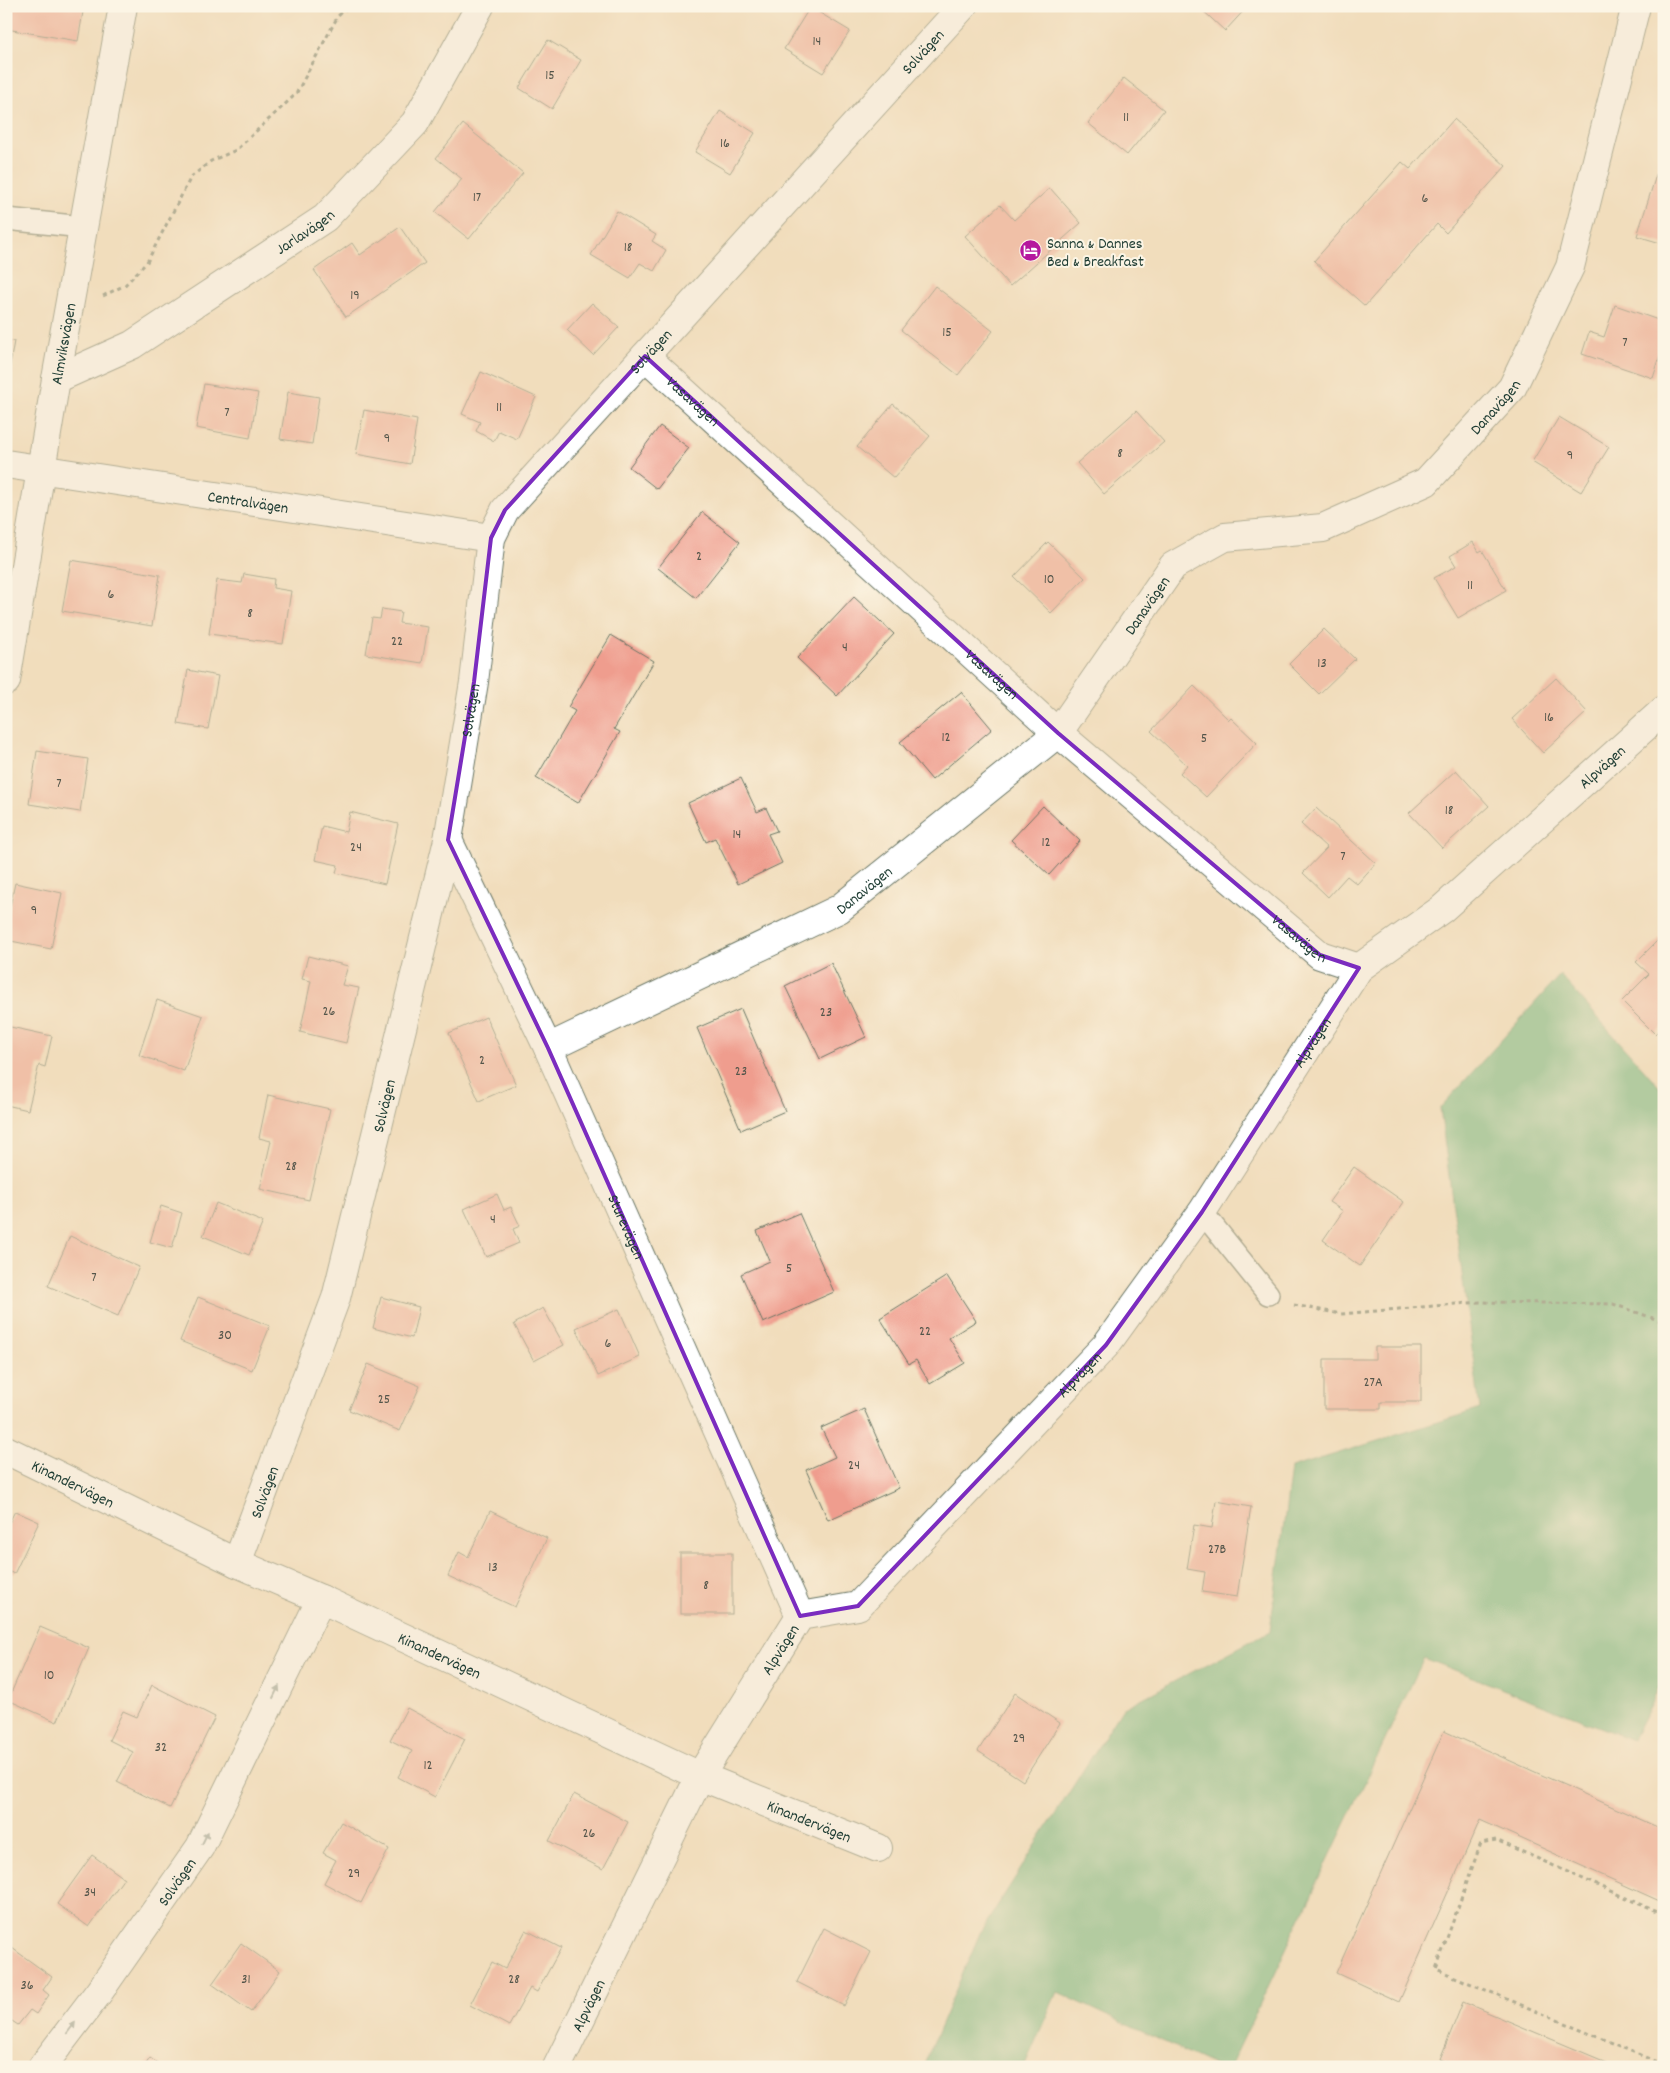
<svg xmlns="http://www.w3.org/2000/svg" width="1670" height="2073" viewBox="0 0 1670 2073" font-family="Dekko,sans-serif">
  <rect width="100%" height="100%" fill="#fcf5e5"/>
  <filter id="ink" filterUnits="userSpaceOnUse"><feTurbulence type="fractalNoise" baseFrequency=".02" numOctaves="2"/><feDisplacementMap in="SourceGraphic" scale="10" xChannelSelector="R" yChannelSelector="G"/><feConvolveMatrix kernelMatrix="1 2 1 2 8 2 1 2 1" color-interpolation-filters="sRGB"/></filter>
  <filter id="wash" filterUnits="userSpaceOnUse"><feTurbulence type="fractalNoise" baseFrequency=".0096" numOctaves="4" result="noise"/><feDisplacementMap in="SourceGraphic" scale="20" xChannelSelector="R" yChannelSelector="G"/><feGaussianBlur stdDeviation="1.12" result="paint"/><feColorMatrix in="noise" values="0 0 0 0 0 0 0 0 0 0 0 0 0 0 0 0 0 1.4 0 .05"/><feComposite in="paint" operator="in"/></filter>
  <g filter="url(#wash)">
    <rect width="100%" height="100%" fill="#f1ddbc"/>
    <!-- forest -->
    <polygon fill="#67b57e" stroke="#437959" points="1560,975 1664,1092 1664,1679 1632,1740 1424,1658 1230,2067 1218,2067 1057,1992 1024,2067 923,2067 980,1933 1122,1709 1270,1631 1291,1468 1480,1409 1440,1108"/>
    <g id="blocks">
      <!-- building -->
      <g fill="#ef9d8e">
        <polygon points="6,6 84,6 78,41 6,29"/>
        <polygon points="1198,6 1248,6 1225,31"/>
        <polygon points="810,7 850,31 823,73 784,49"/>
        <polygon points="548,40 581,60 552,109 519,88"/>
        <polygon points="1124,78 1164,110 1127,155 1088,123"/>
        <polygon points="720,111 755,133 730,173 695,152"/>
        <polygon points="1454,119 1506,166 1446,233 1437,224 1365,306 1314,261 1402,162 1410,169"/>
        <polygon points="463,124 523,173 469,239 435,212 462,179 436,158"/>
        <polygon points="1657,172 1664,174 1664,244 1637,236"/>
        <polygon points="1050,188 1081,223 1010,286 965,236 1000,205 1014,220"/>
        <polygon points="617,211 656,235 652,241 666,250 654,271 640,263 630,278 591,255"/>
        <polygon points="400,227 425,263 346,317 314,270 352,243 360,255"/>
        <polygon points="935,286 993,331 958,375 901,330"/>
        <polygon points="592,303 619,327 593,355 567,330"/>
        <polygon points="1615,305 1664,322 1664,344 1653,378 1582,354 1589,332 1604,337"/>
        <polygon points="6,340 14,341 7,382 6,382"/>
        <polygon points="481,372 536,397 517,439 499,431 494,441 476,431 480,422 462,414"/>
        <polygon points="204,384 258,393 250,438 196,428"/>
        <polygon points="288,392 319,397 312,444 280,439"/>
        <polygon points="893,404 930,436 894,478 857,447"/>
        <polygon points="364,410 417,420 410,464 356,454"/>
        <polygon points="1136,411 1164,442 1104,494 1077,463"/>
        <polygon points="1559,417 1609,447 1581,492 1532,462"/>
        <polygon points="660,426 689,448 657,489 629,467"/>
        <polygon points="702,512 740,542 696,598 658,568"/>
        <polygon points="1048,542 1085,578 1051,613 1014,577"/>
        <polygon points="1473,542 1479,552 1482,550 1506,590 1458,618 1434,578 1456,566 1450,556"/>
        <polygon points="71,560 160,575 152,626 62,611"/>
        <polygon points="244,574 274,579 273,588 291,591 283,644 209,634 217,580 242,583"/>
        <polygon points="854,597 894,634 837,696 797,658"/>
        <polygon points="382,609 401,612 399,623 428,627 422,663 366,654 372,618 380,619"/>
        <polygon points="1324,629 1355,659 1319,694 1289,664"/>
        <polygon points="611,635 654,661 614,729 620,732 578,803 536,778 575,711 568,707"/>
        <polygon points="188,670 218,676 208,729 178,724"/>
        <polygon points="1556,678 1587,712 1543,753 1512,719"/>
        <polygon points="1194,686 1229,720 1231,718 1257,743 1206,797 1180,773 1187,765 1151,731"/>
        <polygon points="961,692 992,729 932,780 900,742"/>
        <polygon points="37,751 88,759 80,812 29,804"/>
        <polygon points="1456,770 1489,806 1442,848 1409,813"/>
        <polygon points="741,778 757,812 766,808 777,831 768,834 782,863 738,884 715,838 706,842 688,803"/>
        <polygon points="1043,806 1080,841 1049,875 1011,840"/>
        <polygon points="1316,808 1376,863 1357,884 1347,876 1328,897 1303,873 1327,848 1301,824"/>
        <polygon points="350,812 398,824 385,884 336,873 338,865 315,860 322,826 346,832"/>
        <polygon points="15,883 62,893 51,949 6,940 6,925"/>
        <polygon points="1660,938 1664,943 1664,1025 1655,1034 1622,1001 1649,974 1636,962"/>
        <polygon points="308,956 348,966 342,985 359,988 346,1043 300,1032 311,981 302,979"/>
        <polygon points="831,963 866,1037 820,1059 785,986"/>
        <polygon points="157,1000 203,1016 184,1071 139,1055"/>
        <polygon points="741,1009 785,1111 741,1130 697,1028"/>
        <polygon points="486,1017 516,1085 479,1101 449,1033"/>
        <polygon points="6,1026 52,1036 45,1067 39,1065 28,1110 6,1105"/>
        <polygon points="268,1095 330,1109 309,1200 260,1189 271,1141 259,1138"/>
        <polygon points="1354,1167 1404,1202 1360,1266 1323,1240 1343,1211 1329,1202"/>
        <polygon points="497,1194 504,1210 511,1207 520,1226 513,1229 519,1243 486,1257 464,1209"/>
        <polygon points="216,1203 263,1222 249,1255 203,1236"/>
        <polygon points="161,1206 182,1213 172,1248 150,1242"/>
        <polygon points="799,1213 834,1292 763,1323 741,1274 770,1261 757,1231"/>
        <polygon points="70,1236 139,1267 118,1316 48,1286"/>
        <polygon points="947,1276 976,1321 949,1338 965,1363 930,1384 916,1360 909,1364 880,1318"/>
        <polygon points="198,1297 270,1326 252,1370 180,1341"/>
        <polygon points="381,1297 419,1307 412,1338 373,1328"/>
        <polygon points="543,1308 564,1345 534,1361 514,1324"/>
        <polygon points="619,1309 640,1357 598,1376 576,1328"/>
        <polygon points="1375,1347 1421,1347 1421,1402 1381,1402 1381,1409 1324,1409 1324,1359 1375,1359"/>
        <polygon points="368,1364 420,1386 400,1431 349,1410"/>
        <polygon points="864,1409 899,1488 828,1520 806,1470 835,1457 821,1428"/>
        <polygon points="1216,1501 1251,1507 1237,1597 1202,1592 1205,1572 1187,1569 1194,1525 1212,1528"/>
        <polygon points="15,1511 39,1522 14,1574 6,1570 6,1529"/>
        <polygon points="490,1511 547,1538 515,1607 448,1576 459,1552 468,1557"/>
        <rect x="680" y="1553" width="52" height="61"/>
        <polygon points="40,1627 89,1648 57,1722 8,1700"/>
        <polygon points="152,1685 215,1717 170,1808 117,1782 133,1752 109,1740 123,1711 137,1717"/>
        <polygon points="1015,1693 1060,1723 1023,1781 978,1751"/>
        <polygon points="407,1708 465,1739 435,1797 398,1777 412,1751 390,1740"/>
        <polygon points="1444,1731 1664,1830 1664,1903 1480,1820 1399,2002 1336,1973"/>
        <polygon points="574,1794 628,1822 603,1869 549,1841"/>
        <polygon points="341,1822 389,1849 361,1903 324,1883 336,1860 323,1853"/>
        <polygon points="92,1855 124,1878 89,1927 57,1904"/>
        <polygon points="824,1928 871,1952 844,2006 797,1982"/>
        <polygon points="526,1930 561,1948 537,1992 530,1988 509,2026 470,2005 492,1962 505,1969"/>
        <polygon points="241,1943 280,1971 251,2012 212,1984"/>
        <polygon points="12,1948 52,1977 43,1990 49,1995 36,2014 30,2010 18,2025 6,2017 6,1957"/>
        <polygon points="1463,2002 1513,2023 1618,2067 1458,2067 1440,2059"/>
        <polygon points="150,2058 163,2067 144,2067"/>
      </g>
    </g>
  </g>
  <g filter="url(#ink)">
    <use href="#blocks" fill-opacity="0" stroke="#687564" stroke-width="1"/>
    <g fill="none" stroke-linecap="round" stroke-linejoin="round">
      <defs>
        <g id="service">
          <polyline points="6,219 83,227"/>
          <polyline points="1202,1212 1268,1294"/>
        </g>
        <g id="minor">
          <path id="s1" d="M 645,356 L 1058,733 L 1320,955 L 1359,968"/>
          <path id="s2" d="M 56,379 L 132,345 L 325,218 L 415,123 L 480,6"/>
          <path id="s3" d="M 6,464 L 491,538"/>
          <path id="s4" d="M 6,681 L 56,379 L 123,6"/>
          <path id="s5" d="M 448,840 L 548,1048 L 800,1616"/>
          <path id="s6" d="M 548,1048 L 839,909 L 1058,733 L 1173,566 L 1225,537 L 1323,528 L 1426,482 L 1512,388 L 1570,267 L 1636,6"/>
          <path id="s7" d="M 6,1450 L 237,1563 L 321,1599 L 700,1776 L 878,1848"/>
          <path id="s8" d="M 237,1563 L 336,1298 L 448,840 L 474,682 L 491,538 L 505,510 L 963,6"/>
          <path id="s9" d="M 42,2067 L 99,1992 L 200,1847 L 321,1599"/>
          <path id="s10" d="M 557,2067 L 700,1776 L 800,1616 L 858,1606 L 1106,1345 L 1202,1212 L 1359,968 L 1442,909 L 1664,710"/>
        </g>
      </defs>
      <!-- service casing -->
      <use href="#service" stroke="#687564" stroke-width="24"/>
      <!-- minor casing -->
      <use href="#minor" stroke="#687564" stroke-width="30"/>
      <!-- path -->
      <g stroke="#687564" stroke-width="3" stroke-dasharray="4 4" stroke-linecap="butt">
        <polyline points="103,296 125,285 147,262 191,177 211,161 236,150 296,94 338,16 349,6"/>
        <polyline points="1294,1305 1341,1314 1480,1302 1613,1304 1664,1322"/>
        <polyline points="1664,1915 1496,1840 1481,1843 1436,1969 1664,2065"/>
      </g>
      <!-- service -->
      <use href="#service" stroke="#fff" stroke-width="21"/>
      <!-- minor -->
      <use href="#minor" stroke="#fff" stroke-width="28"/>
    </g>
    <!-- one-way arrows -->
    <defs><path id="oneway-solid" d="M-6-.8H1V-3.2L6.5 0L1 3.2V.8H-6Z" transform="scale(1.25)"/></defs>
    <g fill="#8f9e9a">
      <use href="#oneway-solid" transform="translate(276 1692) rotate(-64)"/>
      <use href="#oneway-solid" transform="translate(205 1838) rotate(-64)"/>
      <use href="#oneway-solid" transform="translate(71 2028) rotate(-53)"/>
    </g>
  </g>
  <!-- marked area -->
  <path d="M0 0H1670V2073H0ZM 645,356 L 1058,733 L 1320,955 L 1359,968 L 1202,1212 L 1106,1345 L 858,1606 L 800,1616 L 548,1048 L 448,840 L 474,682 L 491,538 L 505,510 Z" fill="#f1ddbc" fill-opacity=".55" fill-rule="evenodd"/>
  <path fill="none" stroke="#7b2cbf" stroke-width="4" stroke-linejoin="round" d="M 645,356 L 1058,733 L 1320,955 L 1359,968 L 1202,1212 L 1106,1345 L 858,1606 L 800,1616 L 548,1048 L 448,840 L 474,682 L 491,538 L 505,510 Z"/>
  <!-- icons -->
  <defs>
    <symbol id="hotel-disc" viewBox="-11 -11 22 22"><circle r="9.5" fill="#b5179e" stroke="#fcf5e5"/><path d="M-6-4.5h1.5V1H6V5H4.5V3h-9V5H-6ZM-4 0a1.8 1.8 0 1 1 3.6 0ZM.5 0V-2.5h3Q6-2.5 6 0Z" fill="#fff"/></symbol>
  </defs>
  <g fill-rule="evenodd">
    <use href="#hotel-disc" x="1018" y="238" width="25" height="25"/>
  </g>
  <g text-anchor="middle" stroke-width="4" stroke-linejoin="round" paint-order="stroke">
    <!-- number labels -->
    <g font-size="14" fill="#53554a">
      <text x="817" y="45">14</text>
      <text x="550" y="79">15</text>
      <text x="1126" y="121">11</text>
      <text x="725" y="147">16</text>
      <text x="477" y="201">17</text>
      <text x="1425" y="202">6</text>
      <text x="628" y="251">18</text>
      <text x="355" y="299">19</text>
      <text x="947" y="336">15</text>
      <text x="1625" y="346">7</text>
      <text x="499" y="411">11</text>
      <text x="227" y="416">7</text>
      <text x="387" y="442">9</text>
      <text x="1120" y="457">8</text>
      <text x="1570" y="459">9</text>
      <text x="699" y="560">2</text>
      <text x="1049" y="583">10</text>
      <text x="1470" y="589">11</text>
      <text x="111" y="598">6</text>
      <text x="250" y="617">8</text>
      <text x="397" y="645">22</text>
      <text x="845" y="651">4</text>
      <text x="1322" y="667">13</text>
      <text x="1549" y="721">16</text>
      <text x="946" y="741">12</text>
      <text x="1204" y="742">5</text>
      <text x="59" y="787">7</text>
      <text x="1449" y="814">18</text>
      <text x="737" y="838">14</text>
      <text x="1046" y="846">12</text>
      <text x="356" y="851">24</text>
      <text x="1343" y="860">7</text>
      <text x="34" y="914">9</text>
      <text x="329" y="1015">26</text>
      <text x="826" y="1016">23</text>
      <text x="482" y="1064">2</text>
      <text x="741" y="1075">23</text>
      <text x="291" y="1170">28</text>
      <text x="493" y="1223">4</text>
      <text x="789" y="1272">5</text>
      <text x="94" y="1281">7</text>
      <text x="925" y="1335">22</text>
      <text x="225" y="1339">30</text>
      <text x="608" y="1347">6</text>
      <text x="1373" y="1386">27A</text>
      <text x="384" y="1403">25</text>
      <text x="854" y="1469">24</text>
      <text x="1217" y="1553">27B</text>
      <text x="493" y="1571">13</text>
      <text x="706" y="1589">8</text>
      <text x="49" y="1679">10</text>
      <text x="1019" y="1742">29</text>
      <text x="161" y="1751">32</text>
      <text x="428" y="1769">12</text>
      <text x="589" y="1837">26</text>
      <text x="354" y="1877">29</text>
      <text x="90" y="1896">34</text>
      <text x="246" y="1983">31</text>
      <text x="514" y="1983">28</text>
      <text x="27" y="1989">36</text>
    </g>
    <!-- street labels -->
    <g font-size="16" fill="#1f3d34" stroke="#fcf5e5">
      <text dy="6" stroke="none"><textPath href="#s8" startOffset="1711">Solvägen</textPath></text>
      <text dy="6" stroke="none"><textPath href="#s2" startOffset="290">Jarlavägen</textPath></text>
      <text dy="6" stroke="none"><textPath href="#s4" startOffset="342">Almviksvägen</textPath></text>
      <text dy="6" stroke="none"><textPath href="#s8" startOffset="1306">Solvägen</textPath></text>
      <text dy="6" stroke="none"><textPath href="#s1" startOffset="66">Vasavägen</textPath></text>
      <text dy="6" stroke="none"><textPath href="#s6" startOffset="1179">Danavägen</textPath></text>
      <text dy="6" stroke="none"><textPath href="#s3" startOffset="245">Centralvägen</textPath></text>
      <text dy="6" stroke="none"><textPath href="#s6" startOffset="759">Danavägen</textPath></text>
      <text dy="6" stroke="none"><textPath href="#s1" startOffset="471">Vasavägen</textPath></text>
      <text dy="6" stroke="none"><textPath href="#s8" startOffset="886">Solvägen</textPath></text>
      <text dy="6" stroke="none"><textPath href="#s10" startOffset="1702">Alpvägen</textPath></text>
      <text dy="6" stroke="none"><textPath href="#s6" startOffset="354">Danavägen</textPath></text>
      <text dy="6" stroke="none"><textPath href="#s1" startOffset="876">Vasavägen</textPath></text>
      <text dy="6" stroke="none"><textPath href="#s10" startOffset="1298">Alpvägen</textPath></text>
      <text dy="6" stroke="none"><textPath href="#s8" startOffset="481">Solvägen</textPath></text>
      <text dy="6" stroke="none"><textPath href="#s5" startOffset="426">Sturevägen</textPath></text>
      <text dy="6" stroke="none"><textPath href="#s10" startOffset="892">Alpvägen</textPath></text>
      <text dy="6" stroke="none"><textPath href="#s7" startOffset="75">Kinandervägen</textPath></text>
      <text dy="6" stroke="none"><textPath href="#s8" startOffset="76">Solvägen</textPath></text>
      <text dy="6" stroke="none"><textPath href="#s10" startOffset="474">Alpvägen</textPath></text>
      <text dy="6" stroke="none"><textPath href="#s7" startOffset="480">Kinandervägen</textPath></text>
      <text dy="6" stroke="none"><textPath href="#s7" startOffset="885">Kinandervägen</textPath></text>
      <text dy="6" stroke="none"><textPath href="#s9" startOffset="229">Solvägen</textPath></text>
      <text dy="6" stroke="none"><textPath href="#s10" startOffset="69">Alpvägen</textPath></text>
    </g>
    <!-- poi labels -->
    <g font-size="16" fill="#1f3d34" stroke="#fcf5e5" text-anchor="start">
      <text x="1047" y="248">Sanna &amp; Dannes<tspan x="1047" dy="18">Bed &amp; Breakfast</tspan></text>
    </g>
  </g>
  <!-- margin -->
  <rect width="1670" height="2073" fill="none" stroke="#fcf5e5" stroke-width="25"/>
</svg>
